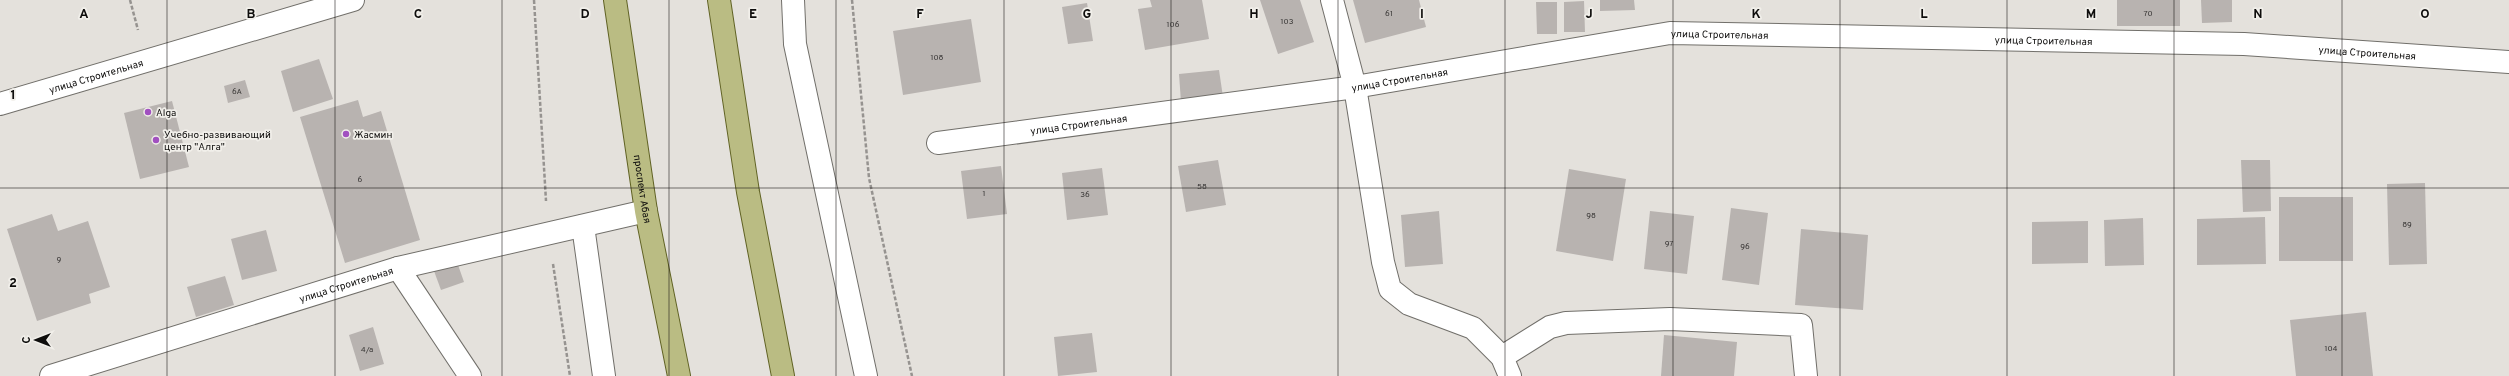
<svg xmlns="http://www.w3.org/2000/svg" width="2509" height="376" viewBox="0 0 2509 376" font-family="Overpass,sans-serif">
  <rect width="100%" height="100%" fill="#e4e1dc"/>
  <!-- building -->
  <g fill="#b8b3b0">
    <polygon points="1150,0 1202,0 1209,39 1145,50 1138,9 1152,7"/>
    <polygon points="1260,0 1300,0 1314,42 1278,54"/>
    <polygon points="1353,0 1419,0 1426,27 1365,43"/>
    <polygon points="1600,0 1634,0 1635,10 1600,11"/>
    <rect x="2117" y="0" width="63" height="26"/>
    <polygon points="2201,0 2232,0 2232,22 2202,23"/>
    <polygon points="1584,1 1585,32 1564,32 1564,2"/>
    <polygon points="1536,2 1557,2 1557,34 1537,34"/>
    <polygon points="1087,3 1093,41 1068,44 1062,7"/>
    <polygon points="971,19 981,82 903,95 893,31"/>
    <polygon points="319,59 333,99 293,112 281,71"/>
    <polygon points="1219,70 1223,97 1181,102 1179,74"/>
    <polygon points="245,80 250,97 228,103 224,86"/>
    <polygon points="358,100 363,117 381,111 420,240 345,263 300,117"/>
    <polygon points="172,101 189,167 140,179 124,113"/>
    <polygon points="1218,160 1226,205 1186,212 1178,166"/>
    <polygon points="2241,160 2270,160 2271,211 2243,212"/>
    <polygon points="1001,166 1007,214 967,219 961,171"/>
    <polygon points="1102,168 1108,215 1067,220 1062,173"/>
    <polygon points="1569,169 1626,179 1613,261 1556,251"/>
    <polygon points="2425,183 2427,264 2389,265 2387,184"/>
    <rect x="2279" y="197" width="74" height="64"/>
    <polygon points="1731,208 1768,213 1759,285 1722,280"/>
    <polygon points="1439,211 1443,264 1405,267 1401,215"/>
    <polygon points="1650,211 1694,216 1687,274 1644,269"/>
    <polygon points="52,214 58,231 88,221 110,287 89,294 91,303 37,321 7,229"/>
    <polygon points="2265,217 2266,264 2197,265 2197,219"/>
    <polygon points="2143,218 2144,265 2105,266 2104,220"/>
    <polygon points="2088,221 2088,263 2032,264 2032,222"/>
    <polygon points="1801,229 1868,235 1863,310 1795,305"/>
    <polygon points="266,230 277,271 242,280 231,239"/>
    <polygon points="457,262 464,282 441,290 434,271"/>
    <polygon points="225,276 234,305 196,317 187,287"/>
    <polygon points="2366,312 2373,376 2296,376 2290,320"/>
    <polygon points="373,327 384,364 360,371 349,335"/>
    <polygon points="1092,333 1097,372 1058,376 1054,337"/>
    <polygon points="1664,335 1737,342 1734,376 1661,376"/>
  </g>
  <g fill="none" stroke-linecap="round" stroke-linejoin="round">
    <defs>
      <g id="minor">
        <polyline points="793,0 795,44 866,376"/>
        <polyline points="1332,0 1355,87 1383,262 1390,289 1409,304 1473,328 1502,357 1510,376"/>
        <path id="s1" d="M 0,104 L 353,0"/>
        <path id="s2" d="M 938,143 L 1355,87 L 1670,33 L 2244,44 L 2509,62"/>
        <polyline points="583,226 604,376"/>
        <polyline points="398,268 470,376"/>
        <polyline points="1502,357 1550,327 1566,323 1670,319 1801,325 1806,376"/>
        <path id="s3" d="M 51,376 L 398,268 L 646,211"/>
      </g>
      <g id="major">
        <path id="s4" d="M 615,0 L 646,211 L 679,376"/>
        <polyline points="719,0 748,192 783,376"/>
      </g>
    </defs>
    <!-- minor casing -->
    <use href="#minor" stroke="#716f6a" stroke-width="24"/>
    <!-- major casing -->
    <use href="#major" stroke="#606224" stroke-width="24"/>
    <!-- path -->
    <g stroke="#969390" stroke-width="2.5" stroke-dasharray="4 2" stroke-linecap="butt">
      <polyline points="130,0 138,30"/>
      <polyline points="534,0 546,201"/>
      <polyline points="852,0 869,178 912,376"/>
      <polyline points="553,264 570,376"/>
    </g>
    <!-- minor -->
    <use href="#minor" stroke="#fff" stroke-width="22"/>
    <!-- major -->
    <use href="#major" stroke="#babc83" stroke-width="22"/>
  </g>
  <!-- grid -->
  <path fill="none" stroke="#0e0d0c" stroke-width="1" stroke-opacity="0.55" d="M 167,0 L 167,376M 335,0 L 335,376M 502,0 L 502,376M 669,0 L 669,376M 836,0 L 836,376M 1004,0 L 1004,376M 1171,0 L 1171,376M 1338,0 L 1338,376M 1505,0 L 1505,376M 1673,0 L 1673,376M 1840,0 L 1840,376M 2007,0 L 2007,376M 2174,0 L 2174,376M 2342,0 L 2342,376M 0,188 L 2509,188"/>
  <!-- markers -->
  <g fill="#a150c0" stroke="#f1efea" stroke-width="1.5">
    <circle cx="148" cy="112" r="4"/>
    <circle cx="346" cy="134" r="4"/>
    <circle cx="156" cy="140" r="4"/>
  </g>
  <g text-anchor="middle" stroke-width="3.5" stroke-linejoin="round" paint-order="stroke">
    <!-- number labels -->
    <g font-size="8" fill="#383635">
      <text x="1389" y="16">61</text>
      <text x="2148" y="16">70</text>
      <text x="1287" y="24">103</text>
      <text x="1173" y="27">106</text>
      <text x="937" y="60">108</text>
      <text x="237" y="94">6А</text>
      <text x="360" y="182">6</text>
      <text x="1202" y="189">58</text>
      <text x="984" y="196">1</text>
      <text x="1085" y="197">36</text>
      <text x="1591" y="218">98</text>
      <text x="2407" y="227">89</text>
      <text x="1669" y="246">97</text>
      <text x="1745" y="249">96</text>
      <text x="59" y="262">9</text>
      <text x="2331" y="351">104</text>
      <text x="367" y="352">4/а</text>
    </g>
    <!-- street labels -->
    <g font-size="10" fill="#0e0d0c" stroke="#f1efea">
      <text dy="4" stroke="none"><textPath href="#s2" startOffset="790">улица Строительная</textPath></text>
      <text dy="4" stroke="none"><textPath href="#s2" startOffset="1114">улица Строительная</textPath></text>
      <text dy="4" stroke="none"><textPath href="#s2" startOffset="1438">улица Строительная</textPath></text>
      <text dy="4" stroke="none"><textPath href="#s1" startOffset="100">улица Строительная</textPath></text>
      <text dy="4" stroke="none"><textPath href="#s2" startOffset="466">улица Строительная</textPath></text>
      <text dy="4" stroke="none"><textPath href="#s2" startOffset="142">улица Строительная</textPath></text>
      <text dy="4" stroke="none"><textPath href="#s4" startOffset="191">проспект Абая</textPath></text>
      <text dy="4" stroke="none"><textPath href="#s3" startOffset="309">улица Строительная</textPath></text>
    </g>
    <!-- poi labels -->
    <g font-size="10" fill="#0e0d0c" stroke="#f1efea" text-anchor="start">
      <text x="156" y="116">Alga</text>
      <text x="164" y="138">Учебно-развивающий<tspan x="164" dy="12">центр "Алга"</tspan></text>
      <text x="354" y="138">Жасмин</text>
    </g>
  </g>
  <g font-size="13" text-anchor="middle" font-weight="bold" fill="#0e0d0c" stroke="#f1efea" stroke-width="3.5" stroke-linejoin="round" paint-order="stroke">
    <text x="84" y="18">A</text>
    <text x="251" y="18">B</text>
    <text x="418" y="18">C</text>
    <text x="585" y="18">D</text>
    <text x="753" y="18">E</text>
    <text x="920" y="18">F</text>
    <text x="1087" y="18">G</text>
    <text x="1254" y="18">H</text>
    <text x="1422" y="18">I</text>
    <text x="1589" y="18">J</text>
    <text x="1756" y="18">K</text>
    <text x="1924" y="18">L</text>
    <text x="2091" y="18">M</text>
    <text x="2258" y="18">N</text>
    <text x="2425" y="18">O</text>
    <text x="13" y="99">1</text>
    <text x="13" y="287">2</text>
  </g>
  <!-- north arrow -->
  <g transform="translate(36 340) rotate(270)" stroke="#f1efea" stroke-width="3" paint-order="stroke">
  <path d="M0-3L7 15L0 10L-7 15Z" fill="#0e0d0c"/>
  <text y="-6" font-size="11" font-weight="bold" text-anchor="middle" fill="#0e0d0c">С</text>
  </g>
</svg>
